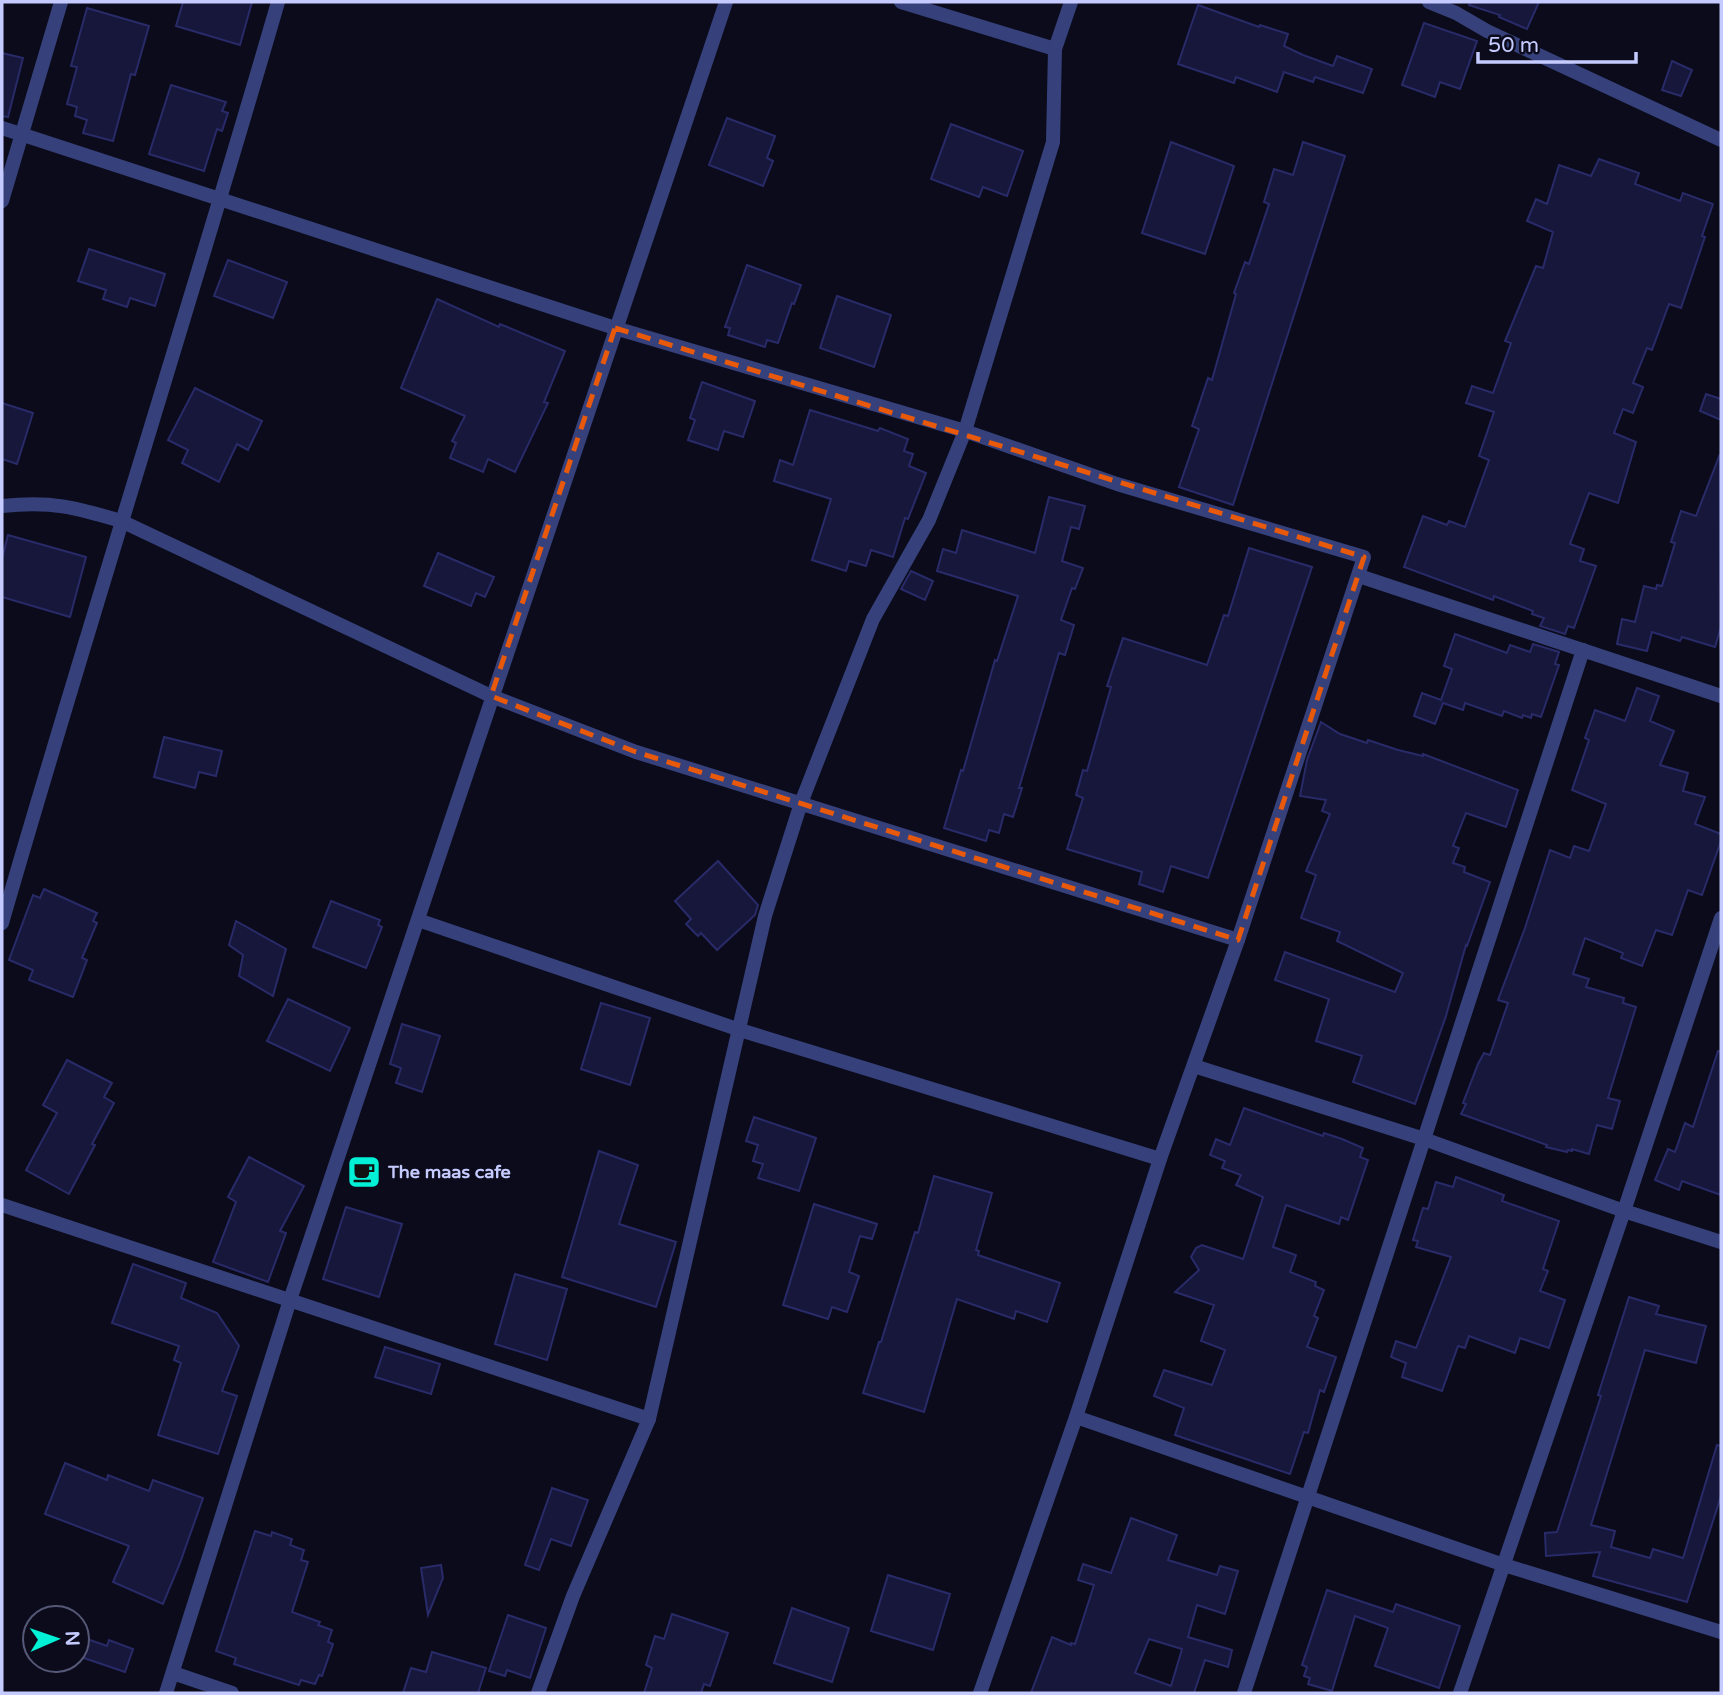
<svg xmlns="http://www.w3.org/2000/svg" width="1723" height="1695" viewBox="0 0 1723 1695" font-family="'Varela Round',sans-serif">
  <rect width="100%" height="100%" fill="#0b0b1b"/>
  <!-- building -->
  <g fill="#17173c" stroke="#292a68" stroke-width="2" fill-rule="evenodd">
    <polygon points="183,2 252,2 240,45 176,26"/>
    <polygon points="1470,2 1539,2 1527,29 1499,17 1500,15 1469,5"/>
    <polygon points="1198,5 1259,27 1260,25 1288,34 1284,46 1303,55 1333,66 1337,56 1372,69 1363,93 1315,77 1313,82 1284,72 1277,92 1236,77 1234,83 1178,64"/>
    <polygon points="87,8 149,26 135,75 131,74 113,141 83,133 87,120 75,116 77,107 67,104 77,67 71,66"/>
    <polygon points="1424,23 1477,41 1460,89 1440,82 1435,97 1402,85"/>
    <polygon points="2,53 23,58 8,117 2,116"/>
    <polygon points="1672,61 1692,70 1681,96 1662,90"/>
    <polygon points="171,85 226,102 222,111 228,113 222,131 217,129 204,171 149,154"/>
    <polygon points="727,118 775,136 767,158 773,161 763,186 709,165"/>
    <polygon points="951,124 1023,151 1007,196 983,187 979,197 931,179"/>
    <polygon points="1171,142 1234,166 1205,254 1142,233"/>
    <polygon points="1303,142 1345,156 1233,505 1179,487 1199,429 1192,426 1208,378 1212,380 1236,294 1234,293 1245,262 1249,264 1269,204 1264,202 1274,169 1293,175"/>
    <polygon points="1599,159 1639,173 1635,184 1680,201 1683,193 1713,204 1702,236 1705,237 1681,308 1669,304 1652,350 1647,348 1633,383 1643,387 1633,413 1623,409 1614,433 1636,442 1618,503 1589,493 1570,544 1584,549 1580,561 1596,566 1574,628 1568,626 1565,634 1540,626 1544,618 1532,614 1533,611 1494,596 1493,600 1404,567 1423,516 1447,525 1449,521 1465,527 1489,460 1479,456 1494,412 1466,403 1472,386 1493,393 1511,343 1505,341 1536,266 1543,268 1553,232 1527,221 1536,199 1547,204 1559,165 1591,176"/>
    <polygon points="89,249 165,274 155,306 130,298 127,307 103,299 106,290 78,281"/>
    <polygon points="228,260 287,282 273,318 214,296"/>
    <polygon points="747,265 801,285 794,304 792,303 778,343 767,340 765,347 728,335 730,328 725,327"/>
    <polygon points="837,296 891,315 874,367 820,348"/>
    <polygon points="437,299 499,327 500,324 565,351 544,402 548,403 515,472 488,459 483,472 450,458 456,443 452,441 465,416 401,388"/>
    <polygon points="702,382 755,401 743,437 724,431 718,450 688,440 695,420 690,418"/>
    <polygon points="195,388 262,421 248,450 237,444 219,482 182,463 188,450 168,440"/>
    <polygon points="1706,394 1721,399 1721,420 1700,411"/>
    <polygon points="2,403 33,413 17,464 2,459"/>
    <polygon points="810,410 878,431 880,428 908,439 904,451 913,454 909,466 926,473 908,519 905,518 893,557 871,550 866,566 849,561 846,571 812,560 831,499 774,481 780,460 793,465"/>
    <polygon points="1720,454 1721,627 1715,647 1682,637 1680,641 1652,632 1647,651 1617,644 1622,619 1635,622 1644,586 1656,589 1657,585 1662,586 1675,543 1671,542 1681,511 1696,516"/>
    <polygon points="1049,497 1085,506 1079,529 1071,527 1062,561 1083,568 1075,589 1072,588 1061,620 1074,625 1065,655 1059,653 1019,788 1022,788 1013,817 1004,814 999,833 989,830 986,841 944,828 961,770 963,771 995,660 997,661 1018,596 937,571 943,549 956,553 962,530 1035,553"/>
    <polygon points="8,535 86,557 70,617 2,597 2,559"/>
    <polygon points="1249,548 1312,567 1208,878 1171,866 1163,892 1139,884 1142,872 1067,849 1083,798 1076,795 1083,770 1087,771 1111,687 1107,686 1123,638 1207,665 1224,615 1228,616"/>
    <polygon points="438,553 494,577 485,597 476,593 471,606 424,586"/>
    <polygon points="911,571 933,581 925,600 901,589"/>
    <polygon points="1455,634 1507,653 1510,645 1530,652 1533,644 1559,652 1555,664 1559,665 1541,717 1532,714 1531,718 1523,715 1522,718 1504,711 1502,716 1465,703 1463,710 1443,703 1435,724 1414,716 1422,693 1441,700 1452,669 1444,666"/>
    <polygon points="1637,688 1659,696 1650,721 1674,731 1660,765 1688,773 1683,791 1705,797 1695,824 1721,834 1721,841 1702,895 1688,890 1672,935 1656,930 1642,966 1621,958 1623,953 1585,938 1573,974 1589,979 1586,987 1624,998 1623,1003 1636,1007 1608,1098 1620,1101 1612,1129 1597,1125 1589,1154 1572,1149 1572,1151 1568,1150 1567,1152 1546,1147 1547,1145 1461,1114 1466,1104 1463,1103 1478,1064 1484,1053 1490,1055 1508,1003 1498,1000 1525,928 1550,850 1570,858 1574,846 1589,851 1606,804 1572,790 1589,740 1585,738 1595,710 1625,721"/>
    <polygon points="1321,722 1340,734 1367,743 1368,740 1398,750 1423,756 1423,754 1518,790 1506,827 1466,813 1453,846 1459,848 1453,863 1465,867 1464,872 1490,882 1467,946 1466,945 1446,1016 1415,1104 1353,1082 1362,1056 1316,1041 1329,999 1275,980 1285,952 1395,992 1403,973 1337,941 1340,932 1301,918 1316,875 1306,871 1330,814 1322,811 1326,800 1300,796 1307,760"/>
    <polygon points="164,737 222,751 216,776 199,772 195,788 154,777"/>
    <polygon points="718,861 758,905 755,915 717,950 701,933 698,936 686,924 691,919 675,901"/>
    <polygon points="44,889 97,913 93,921 97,923 82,958 87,960 73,997 29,980 33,970 9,960 33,895 40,898"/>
    <polygon points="331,901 380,920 378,925 382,927 366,968 313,947"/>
    <polygon points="236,921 286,949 273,996 239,976 243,955 229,945"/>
    <polygon points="288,999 350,1028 330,1071 267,1041"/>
    <polygon points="601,1003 650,1018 630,1085 581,1069"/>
    <polygon points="402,1024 440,1036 422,1092 396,1083 401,1068 390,1064"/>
    <polygon points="1718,1051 1721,1052 1721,1195 1682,1181 1679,1190 1655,1180 1668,1149 1675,1152 1685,1123 1693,1127"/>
    <polygon points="67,1060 112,1083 104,1097 114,1103 92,1144 95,1145 69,1194 26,1170 57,1113 43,1105"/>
    <polygon points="1244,1108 1323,1136 1324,1133 1342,1139 1363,1148 1360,1157 1368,1160 1348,1220 1341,1217 1339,1224 1286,1205 1273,1247 1296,1255 1290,1272 1316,1282 1315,1286 1324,1290 1314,1316 1318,1318 1307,1347 1336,1357 1324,1392 1320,1390 1308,1433 1304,1432 1290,1474 1175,1435 1184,1408 1154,1396 1164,1370 1212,1385 1225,1350 1201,1341 1214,1305 1175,1292 1199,1270 1191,1257 1196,1248 1202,1245 1243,1259 1263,1197 1236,1185 1241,1175 1222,1168 1225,1161 1210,1155 1216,1139 1230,1145"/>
    <polygon points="754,1117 816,1138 799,1191 758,1178 763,1164 753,1161 758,1145 746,1141"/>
    <polygon points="599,1151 638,1165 619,1224 676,1242 656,1307 562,1277"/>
    <polygon points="249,1157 304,1186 280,1231 286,1233 268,1282 213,1262 236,1202 228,1197"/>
    <polygon points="934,1176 992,1193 976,1250 979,1251 978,1255 1060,1283 1047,1322 1016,1311 1014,1319 957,1299 924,1412 863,1393 879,1342 881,1342 915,1232 918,1233"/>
    <polygon points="1456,1177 1504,1195 1502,1201 1559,1221 1543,1269 1548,1271 1540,1291 1565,1300 1549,1348 1520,1338 1515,1353 1469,1336 1465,1348 1458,1346 1442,1391 1402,1377 1406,1363 1391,1357 1396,1341 1416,1348 1451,1257 1416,1247 1418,1241 1413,1240 1423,1208 1428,1209 1436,1182 1453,1187"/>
    <polygon points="814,1204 877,1224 872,1239 860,1236 849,1272 859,1276 847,1312 832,1307 828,1319 783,1305"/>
    <polygon points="346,1207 402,1224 379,1297 323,1279"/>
    <polygon points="133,1264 186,1283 181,1298 217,1313 239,1346 222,1391 237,1396 218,1454 158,1435 181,1363 174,1360 179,1346 112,1323"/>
    <polygon points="515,1274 567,1289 547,1360 495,1344"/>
    <polygon points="1629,1297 1659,1306 1656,1314 1706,1326 1696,1363 1645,1350 1591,1525 1615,1531 1611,1547 1650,1558 1653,1549 1683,1558 1717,1445 1721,1446 1721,1496 1687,1602 1593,1576 1600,1552 1546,1556 1545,1533 1557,1532 1601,1396 1598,1395"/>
    <polygon points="385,1347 440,1364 431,1394 375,1377"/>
    <polygon points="65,1463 107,1480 108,1475 149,1491 153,1480 203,1498 180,1563 163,1604 113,1582 129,1546 45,1514"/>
    <polygon points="552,1488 588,1500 571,1546 551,1539 539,1570 525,1565"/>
    <path d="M 1131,1518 L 1177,1535 L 1168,1560 L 1217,1575 L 1220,1566 L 1238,1571 L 1225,1614 L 1197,1605 L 1188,1637 L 1232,1650 L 1228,1667 L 1205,1660 L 1194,1693 L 1031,1693 L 1052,1637 L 1071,1645 L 1071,1643 L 1075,1644 L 1094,1585 L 1078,1580 L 1083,1564 L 1111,1573 ZM 1149,1639 L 1182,1649 L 1171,1686 L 1135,1673 Z"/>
    <polygon points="255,1531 271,1536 272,1532 292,1539 290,1545 304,1550 301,1560 308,1562 292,1612 320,1622 318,1625 332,1630 328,1642 333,1644 322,1676 319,1675 315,1684 301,1680 299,1685 234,1664 236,1658 216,1651"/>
    <polygon points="441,1565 443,1578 428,1615 421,1568"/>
    <polygon points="888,1575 950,1594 933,1650 871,1631"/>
    <polygon points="1327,1590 1393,1612 1396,1604 1460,1626 1439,1688 1375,1666 1388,1628 1355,1616 1332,1691 1308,1684 1310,1678 1304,1676 1307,1667 1302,1665"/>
    <polygon points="792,1608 849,1628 832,1682 774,1663"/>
    <polygon points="672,1614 728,1633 710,1686 704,1684 701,1693 644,1693 652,1668 646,1665 655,1636 664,1639"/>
    <polygon points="508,1615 546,1628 530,1678 507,1670 505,1676 489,1671"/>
    <polygon points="87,1639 107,1646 109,1640 133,1649 125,1672 81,1657"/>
    <polygon points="432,1652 486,1668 478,1693 403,1693 411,1668 426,1672"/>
  </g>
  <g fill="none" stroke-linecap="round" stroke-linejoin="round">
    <!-- minor -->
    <g stroke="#36417b" stroke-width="14">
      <polyline points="901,2 1055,49"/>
      <polyline points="1429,2 1456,13 1487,31 1721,140"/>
      <polyline points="2,128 615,328 965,431 1117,484 1364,557 1238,940 1160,1159 1076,1417 980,1693"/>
      <polyline points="2,201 61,2"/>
      <path d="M 2,506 C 52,501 74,507 121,521 L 491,696 L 636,752 L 1238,940"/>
      <polyline points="1359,576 1721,696"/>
      <polyline points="418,920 740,1030 1160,1159"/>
      <path d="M 2,923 C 91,615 189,310 278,2"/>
      <polyline points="1194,1066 1424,1139 1624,1211 1721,1242"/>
      <polyline points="2,1205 649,1419"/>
      <polyline points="1076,1417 1504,1565 1721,1632"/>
      <polyline points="173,1673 232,1693"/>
      <polyline points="166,1693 290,1300 726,2"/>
      <polyline points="538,1693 573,1596 649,1419 765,916 801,803 873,619 929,520 965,431 1053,142 1055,49 1071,2"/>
      <polyline points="1244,1693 1583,650"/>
      <polyline points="1460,1693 1624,1211 1721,918"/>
    </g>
  </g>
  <!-- marked area -->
  <path fill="none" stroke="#e8590c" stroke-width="5" stroke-dasharray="14 9" stroke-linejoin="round" d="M 615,328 L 1364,557 L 1238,940 L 636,752 L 491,696 Z"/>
  <!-- icons -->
  <defs>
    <symbol id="cafe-square" viewBox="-11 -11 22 22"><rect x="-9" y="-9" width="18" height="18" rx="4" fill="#01f0d6" stroke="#0b0b1b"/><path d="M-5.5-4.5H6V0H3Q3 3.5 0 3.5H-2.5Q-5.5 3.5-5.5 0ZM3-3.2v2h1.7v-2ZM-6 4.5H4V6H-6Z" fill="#111"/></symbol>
  </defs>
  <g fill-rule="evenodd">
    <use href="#cafe-square" x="345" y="1153" width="38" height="38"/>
  </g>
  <g text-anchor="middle" stroke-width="6" stroke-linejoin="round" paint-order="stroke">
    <!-- poi labels -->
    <g font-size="18" font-weight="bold" fill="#c5cbff" stroke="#0b0b1b" text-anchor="start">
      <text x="388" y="1178">The maas cafe</text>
    </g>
  </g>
  <!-- border -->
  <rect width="1723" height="1695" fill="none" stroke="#c5cbff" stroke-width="7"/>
  <!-- north arrow -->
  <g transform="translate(56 1639) rotate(88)"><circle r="33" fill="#0b0b1b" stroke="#555876" stroke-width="2"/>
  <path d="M0-5L12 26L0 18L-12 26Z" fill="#01f0d6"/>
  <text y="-10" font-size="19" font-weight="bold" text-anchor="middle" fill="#c5cbff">N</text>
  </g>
  <!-- scale -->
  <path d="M1478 52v10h158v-10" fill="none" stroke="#c5cbff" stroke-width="3.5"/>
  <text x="1488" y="52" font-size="21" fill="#c5cbff" stroke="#0b0b1b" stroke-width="5" paint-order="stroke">50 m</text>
</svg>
